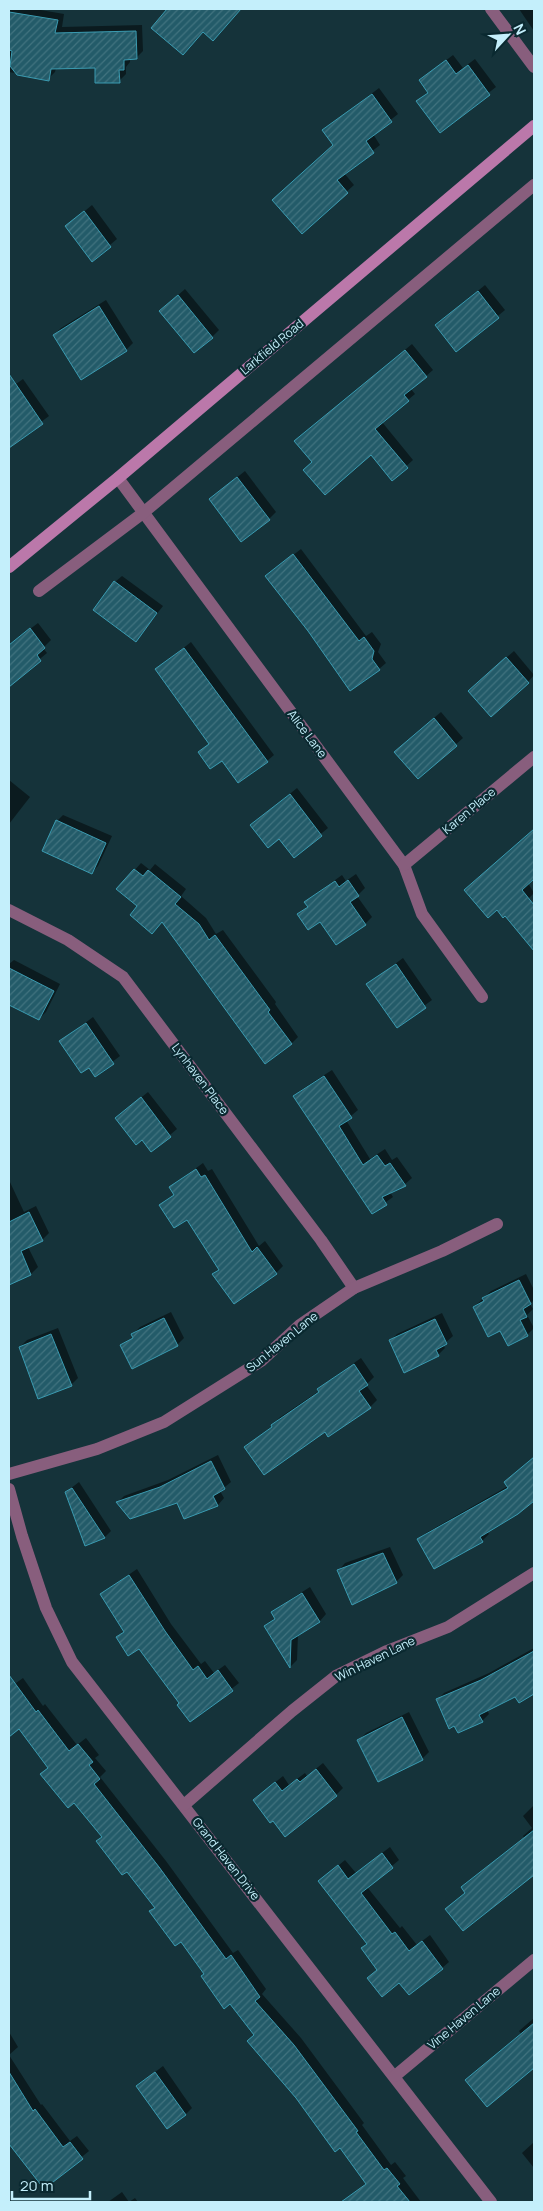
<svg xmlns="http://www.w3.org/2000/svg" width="543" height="2211" viewBox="0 0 543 2211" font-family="Manrope,sans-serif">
  <defs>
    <pattern id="building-hatch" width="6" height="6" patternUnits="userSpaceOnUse" patternTransform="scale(1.25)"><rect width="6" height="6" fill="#235b69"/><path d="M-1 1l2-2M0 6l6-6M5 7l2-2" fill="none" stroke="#41737f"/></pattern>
  </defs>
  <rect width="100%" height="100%" fill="#15333a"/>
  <!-- shadow -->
  <g fill="#0007">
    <polygon points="9,9 35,9 64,14 62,27 142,25 143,51 136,58 130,58 130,62 126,67 126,74 119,81 97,67 56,68 55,72 48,79 9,72"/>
    <polygon points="169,9 239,9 240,10 203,31 153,28"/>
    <polygon points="519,9 534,9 534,31"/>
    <polygon points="453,55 463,68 475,59 496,87 440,131 418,102 429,92 428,74"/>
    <polygon points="379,88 398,114 373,134 380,145 344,173 354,185 302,232 334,145 324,130"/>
    <polygon points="92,205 117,239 92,260 67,226"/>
    <polygon points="485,285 505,310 457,350 437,325"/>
    <polygon points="185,289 219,330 212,337 160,311"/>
    <polygon points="106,300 133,343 126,350 82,378 54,335 61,328"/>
    <polygon points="412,344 433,370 411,389 415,394 382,422 413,460 392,479 371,453 313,461 303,435"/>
    <polygon points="23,379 49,416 9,446 9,389"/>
    <polygon points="245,471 276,512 269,519 210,499"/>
    <polygon points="301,549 366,636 372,632 381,644 378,652 386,663 379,669 274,570"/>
    <polygon points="122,576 163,606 136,640 115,582"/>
    <polygon points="38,623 51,640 43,648 47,653 12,682 9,678 9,645"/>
    <polygon points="191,642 274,755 267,761 210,743 157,669"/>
    <polygon points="514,651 534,675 528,682 476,684"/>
    <polygon points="441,712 463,738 418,778 402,745"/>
    <polygon points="9,780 30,797 9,824"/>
    <polygon points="297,788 328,828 294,856 279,837 252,825"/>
    <polygon points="63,815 112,836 98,866 92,872 57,821"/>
    <polygon points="534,830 534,877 528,883 534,893 529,898 497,908 465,890"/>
    <polygon points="141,863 150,870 155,864 186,889 181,896 206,918 216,934 223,930 276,1002 275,1004 298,1037 291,1044 162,921 118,889"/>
    <polygon points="356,874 365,888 357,896 372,917 365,924 320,921 299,914 308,906 306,902 313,896 342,875 346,881"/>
    <polygon points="403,958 432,1000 397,1026 368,984"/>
    <polygon points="14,960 60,984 46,1012 39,1019 9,1003 9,964"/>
    <polygon points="93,1017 120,1056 95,1075 89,1066 60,1042"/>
    <polygon points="332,1070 358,1110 346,1120 370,1159 385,1149 392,1160 397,1157 412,1178 405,1184 390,1192 393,1197 372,1212 295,1096 301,1090"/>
    <polygon points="148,1092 177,1129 151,1151 142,1139 116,1118"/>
    <polygon points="203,1163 208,1171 212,1169 259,1246 265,1241 283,1266 276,1273 214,1275 220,1269 187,1218 161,1205 175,1194 170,1187"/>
    <polygon points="9,1180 24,1212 36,1206 49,1233 42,1240 28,1247 38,1267 31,1274 9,1284"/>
    <polygon points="526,1274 534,1290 534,1300 530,1304 533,1309 527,1315 534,1328 527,1335 501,1330 474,1307 491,1291"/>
    <polygon points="171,1312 184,1338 177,1345 122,1345 134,1336 133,1334 140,1327"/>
    <polygon points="442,1313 453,1336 443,1345 445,1348 438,1355 390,1341 397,1334"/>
    <polygon points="58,1328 78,1378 71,1385 20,1347 27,1340"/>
    <polygon points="361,1358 374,1377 366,1385 377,1400 370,1407 326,1430 246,1447 273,1426 279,1418 319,1391 326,1383"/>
    <polygon points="218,1455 231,1482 220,1491 224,1498 218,1505 185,1517 177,1502 118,1502 124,1496 168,1480"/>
    <polygon points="534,1458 534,1500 487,1531 489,1534 482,1541 419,1539 426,1533 508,1486 512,1476"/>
    <polygon points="79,1482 111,1531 105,1537 86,1545 66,1492"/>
    <polygon points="390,1547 403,1575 396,1582 339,1570 345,1563"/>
    <polygon points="137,1569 171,1624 201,1664 205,1661 214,1673 225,1665 239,1683 190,1721 181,1703 139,1647 117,1637 125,1630 101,1594"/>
    <polygon points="310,1587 326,1614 320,1621 298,1635 297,1660 291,1666 266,1626 276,1617 273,1612 280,1606"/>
    <polygon points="534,1648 534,1693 519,1701 516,1696 487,1710 489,1714 482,1721 437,1700 444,1693 489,1673"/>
    <polygon points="23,1678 43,1706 45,1704 77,1745 86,1738 99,1755 95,1758 106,1771 100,1777 166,1861 233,1953 238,1950 266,1989 262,1994 301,2038 364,2123 362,2125 391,2165 395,2162 406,2176 403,2178 421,2202 355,2202 351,2196 367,2182 231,2002 205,1974 181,1940 151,1912 156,1907 19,1728 9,1735 9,1688"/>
    <polygon points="409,1712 429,1752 422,1759 379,1780 359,1740 366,1733"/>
    <polygon points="323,1763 343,1788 336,1795 273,1819 261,1794 283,1776 289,1785 305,1773 307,1776"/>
    <polygon points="534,1805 534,1869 522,1879 466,1892 469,1881 524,1838 523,1836 532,1828 523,1816"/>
    <polygon points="390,1847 399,1860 367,1887 400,1928 402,1926 417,1945 430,1935 449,1962 442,1968 400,1982 378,1969 362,1948 368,1943 320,1881 345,1860 356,1873"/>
    <polygon points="534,2018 534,2068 487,2105 466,2080 521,2034 519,2031"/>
    <polygon points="9,2032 18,2047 9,2055"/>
    <polygon points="9,2055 41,2105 42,2104 70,2141 77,2136 89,2151 44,2188 9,2142"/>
    <polygon points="163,2066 192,2108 186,2114 137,2086"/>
    <polygon points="534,2142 534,2168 522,2153"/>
    <polygon points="122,2192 129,2202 135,2198 138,2202 108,2202"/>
  </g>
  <!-- building -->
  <g fill="url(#building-hatch)" stroke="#3a9bb1">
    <polygon points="167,9 241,9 213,41 203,32 183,55 151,28"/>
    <polygon points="9,12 58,20 55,33 136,31 137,59 124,60 124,70 119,70 120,83 95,83 95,68 51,69 49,81 17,75 10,66 12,51 9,50"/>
    <polygon points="446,60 456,74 468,65 490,95 440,133 416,101 428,93 419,80"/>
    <polygon points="372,94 392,122 366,141 374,153 337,180 348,193 302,234 272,200 333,145 322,130"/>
    <polygon points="84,211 111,247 92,262 65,226"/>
    <polygon points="478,291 499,318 456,352 435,325"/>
    <polygon points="178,295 213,338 194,353 159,311"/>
    <polygon points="99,306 127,351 81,380 53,335"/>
    <polygon points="405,350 427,377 404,395 409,401 375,429 408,468 392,481 371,455 325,495 303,470 312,462 294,441"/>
    <polygon points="9,374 43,424 9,448"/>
    <polygon points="237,477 270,520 241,542 209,499"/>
    <polygon points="293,554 359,641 364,637 374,651 372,659 380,670 350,691 308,631 265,576"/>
    <polygon points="114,581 157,613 136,642 93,610"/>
    <polygon points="30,628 45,648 37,655 41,661 9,687 9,645"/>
    <polygon points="184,648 268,762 238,783 222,761 210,769 198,752 209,744 155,669"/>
    <polygon points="506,657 529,683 491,717 468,691"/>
    <polygon points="434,718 457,746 418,779 394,752"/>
    <polygon points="290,794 322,836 294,858 279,839 268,848 250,825"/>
    <polygon points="56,820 106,843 92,874 42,851"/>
    <polygon points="534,829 534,879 522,890 534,905 534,951 505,916 503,918 497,910 488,918 464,890"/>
    <polygon points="134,869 143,876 148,870 181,897 175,904 199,924 209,940 215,935 270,1010 268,1012 292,1044 265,1064 162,922 152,934 130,915 137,906 116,889"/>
    <polygon points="348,880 359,896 350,902 366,925 336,945 320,922 308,930 297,914 308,907 304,902 335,881 339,887"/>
    <polygon points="396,964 426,1008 397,1028 366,984"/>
    <polygon points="9,968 54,991 39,1020 9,1005"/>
    <polygon points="86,1023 114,1064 95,1077 89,1068 81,1073 59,1041"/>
    <polygon points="324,1076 352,1118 339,1126 363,1165 377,1155 385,1166 390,1163 406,1186 382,1197 387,1205 372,1214 293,1096"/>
    <polygon points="141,1097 171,1137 151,1152 142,1140 136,1145 115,1118"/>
    <polygon points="196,1169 201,1177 205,1175 252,1252 257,1247 277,1274 234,1304 212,1274 219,1270 187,1220 174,1228 159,1205 174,1195 169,1187"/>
    <polygon points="29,1212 43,1241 21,1251 31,1275 9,1285 9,1222"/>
    <polygon points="519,1280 531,1304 523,1309 527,1317 520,1320 528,1336 508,1346 500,1331 488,1337 473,1307 484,1301 482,1298"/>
    <polygon points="164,1318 178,1346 132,1369 120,1345 133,1338 131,1334"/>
    <polygon points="435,1319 447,1344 436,1350 439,1356 404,1373 389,1340"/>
    <polygon points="51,1334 72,1386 38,1399 19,1347"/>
    <polygon points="354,1364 368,1385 359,1391 371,1408 328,1437 325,1432 264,1475 244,1447 272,1427 271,1425 319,1392 317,1389"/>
    <polygon points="534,1457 534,1501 518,1514 480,1537 483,1542 434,1569 417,1539 508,1488 504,1482"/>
    <polygon points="211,1461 225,1489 213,1496 218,1506 184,1519 177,1503 130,1519 116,1502 160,1487"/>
    <polygon points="72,1488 105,1538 85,1546 65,1492"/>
    <polygon points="383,1553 397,1583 352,1605 337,1570"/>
    <polygon points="129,1575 165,1631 193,1670 198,1666 207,1679 218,1670 233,1691 190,1722 177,1705 179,1703 139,1649 128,1656 116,1637 124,1632 100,1594"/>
    <polygon points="302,1593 320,1622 291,1640 290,1668 264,1626 275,1619 271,1612"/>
    <polygon points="534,1651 534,1694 519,1703 515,1697 479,1715 483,1722 458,1733 454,1726 449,1729 436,1699 481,1680"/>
    <polygon points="9,1675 36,1712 38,1710 69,1751 78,1744 93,1762 89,1765 100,1779 94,1784 159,1867 226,1959 231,1955 260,1997 255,2001 294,2045 358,2131 356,2132 384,2170 387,2168 400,2184 397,2186 410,2202 341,2202 366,2184 340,2148 335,2152 296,2098 247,2041 254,2035 230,2004 224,2009 201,1976 204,1974 181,1942 175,1946 149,1911 155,1908 127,1872 122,1875 96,1841 102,1837 74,1803 68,1808 40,1774 48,1768 19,1729 9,1737"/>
    <polygon points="402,1717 423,1760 378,1782 357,1740"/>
    <polygon points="316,1769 337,1796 285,1837 273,1821 270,1823 253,1800 275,1782 282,1791 297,1779 300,1782"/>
    <polygon points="534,1830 534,1875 463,1931 445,1909 465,1893 461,1887"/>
    <polygon points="382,1853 393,1868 361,1893 392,1934 395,1932 409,1951 422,1941 443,1969 409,1995 399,1983 382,1997 367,1978 377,1970 361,1948 367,1944 318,1881 338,1865 348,1879"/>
    <polygon points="534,2023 534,2068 487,2107 465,2080"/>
    <polygon points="9,2072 33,2111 35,2109 63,2147 70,2142 83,2159 44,2189 9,2144"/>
    <polygon points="155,2072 186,2115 167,2129 136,2086"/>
  </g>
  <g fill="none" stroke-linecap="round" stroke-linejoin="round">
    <!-- minor -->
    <g stroke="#885e7d" stroke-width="12">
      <polyline points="491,9 534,67"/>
      <polyline points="118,478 404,865 422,914 482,997"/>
      <polyline points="39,591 143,513 534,185"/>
      <polyline points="404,865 534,757"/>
      <polyline points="9,910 68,940 123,977 321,1240 354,1288"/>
      <polyline points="9,1474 97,1449 164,1422 261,1361 300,1325 354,1288 442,1251 497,1224"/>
      <polyline points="9,1489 22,1536 46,1608 72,1662 491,2202"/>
      <polyline points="184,1805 292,1711 336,1676 387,1651 448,1627 534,1573"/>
      <polyline points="395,2076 534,1960"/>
    </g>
    <!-- secondary -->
    <polyline stroke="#bb78aa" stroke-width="12" points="9,567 118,478 534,126"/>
  </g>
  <g text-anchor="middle" stroke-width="4.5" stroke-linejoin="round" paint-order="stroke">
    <!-- street labels -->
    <g font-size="12" fill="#c4effb" stroke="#0a2930">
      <text transform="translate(272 347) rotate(-40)" y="4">Larkfield Road</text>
      <text transform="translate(307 734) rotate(53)" y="4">Alice Lane</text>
      <text transform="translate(469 811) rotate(-40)" y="4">Karen Place</text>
      <text transform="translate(200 1079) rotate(53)" y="4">Lynhaven Place</text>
      <text transform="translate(282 1342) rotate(-39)" y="4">Sun Haven Lane</text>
      <text transform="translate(375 1659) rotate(-26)" y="4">Win Haven Lane</text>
      <text transform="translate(226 1859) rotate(52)" y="4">Grand Haven Drive</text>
      <text transform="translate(464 2018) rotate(-40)" y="4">Vine Haven Lane</text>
    </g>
  </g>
  <!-- border -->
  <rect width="543" height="2211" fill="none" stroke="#c4effb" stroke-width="20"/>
  <!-- north arrow -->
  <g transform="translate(508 35) rotate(64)" stroke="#0a2930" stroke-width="4" paint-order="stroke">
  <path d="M0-4L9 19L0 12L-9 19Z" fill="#c4effb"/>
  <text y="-8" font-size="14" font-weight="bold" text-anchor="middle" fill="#c4effb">N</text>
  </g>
  <!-- scale -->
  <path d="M12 2191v8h78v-8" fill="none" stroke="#c4effb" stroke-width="2.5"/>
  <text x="20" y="2191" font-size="15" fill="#c4effb" stroke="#0a2930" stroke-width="4" paint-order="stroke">20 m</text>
</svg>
